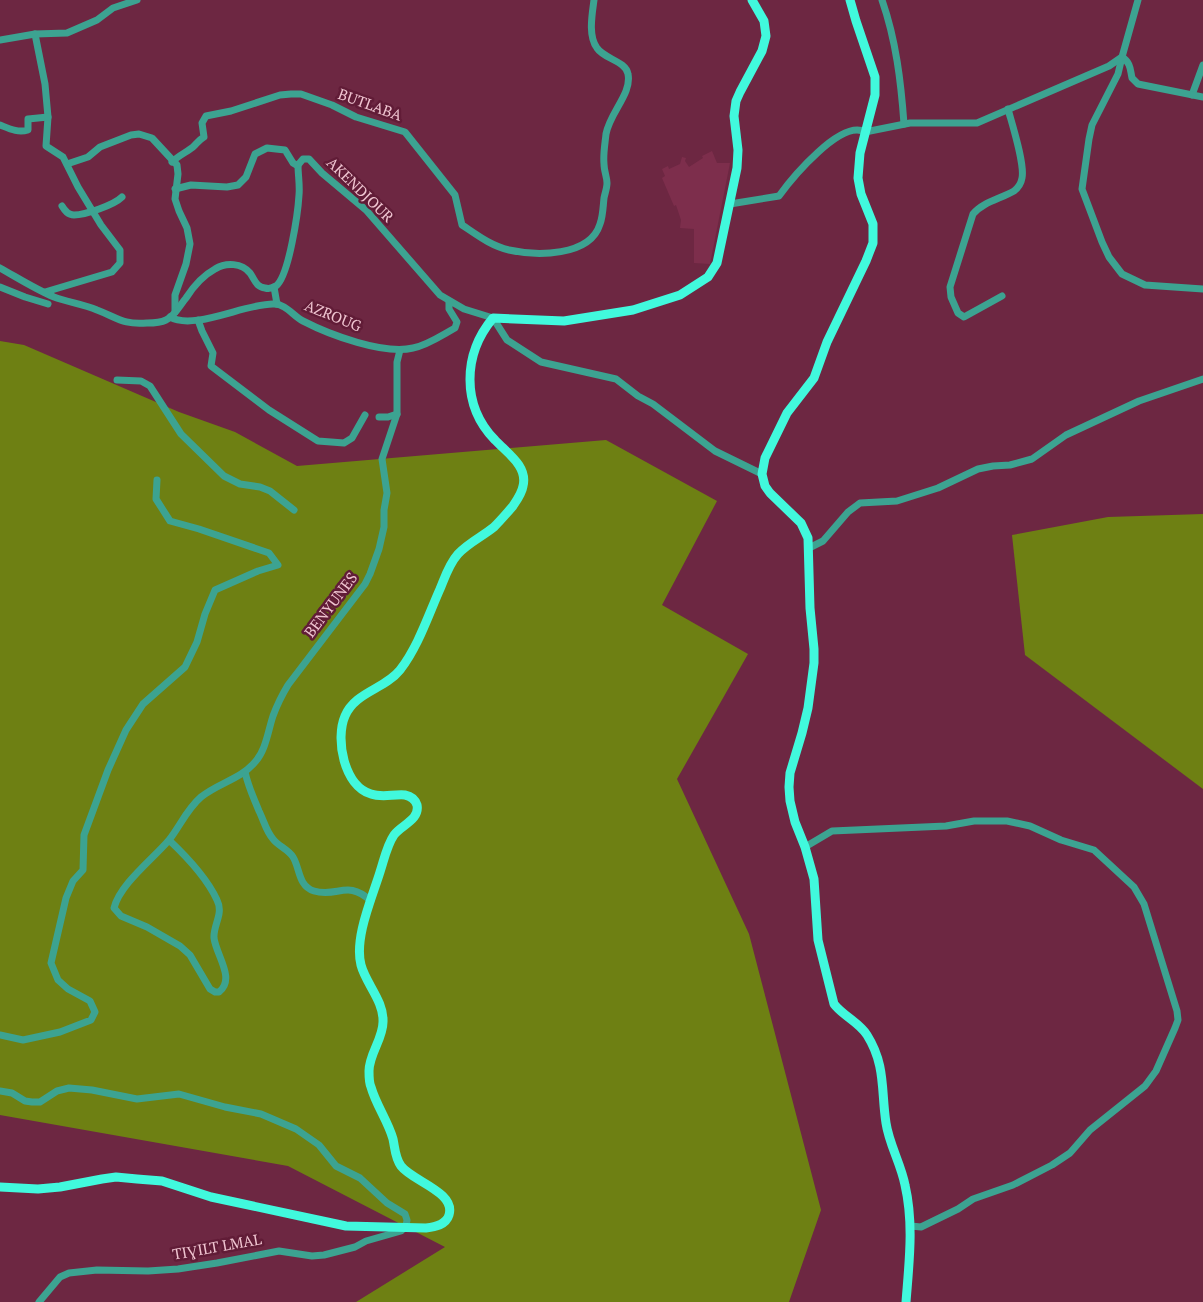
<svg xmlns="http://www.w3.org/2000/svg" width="1203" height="1302" viewBox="0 0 1203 1302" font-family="'PT Serif',serif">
  <rect width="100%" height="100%" fill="#6d2742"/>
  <!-- built -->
  <polygon fill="#7d2e4c" points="712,151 717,163 730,163 710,264 694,263 694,229 680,228 681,220 676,205 674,206 662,178 665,176 662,169 668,166 669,169 680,164 682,157 686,158 685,161 689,167 703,158 702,156"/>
  <!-- forest -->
  <g fill="#6e8013">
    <polygon points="0,341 24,345 179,412 235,432 297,466 606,440 717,501 662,605 748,654 677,779 749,934 821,1210 789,1302 356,1302 445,1247 288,1166 0,1115"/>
    <polygon points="1203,514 1203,789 1025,655 1012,535 1108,517"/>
  </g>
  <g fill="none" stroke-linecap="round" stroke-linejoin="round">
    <!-- minor -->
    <g stroke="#3ca391" stroke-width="7">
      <path d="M 882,0 C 896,40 901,82 904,124"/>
      <polyline points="35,34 45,84 48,117 46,146 63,157 78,187 101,225 120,250 120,263 112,272 45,292"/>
      <polyline points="0,40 35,34 67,33 97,20 113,8 137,0"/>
      <polyline points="1192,95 1203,65"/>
      <path d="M 1203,97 L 1138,84 L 1132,78 C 1130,69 1131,63 1122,57 L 1118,74 L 1092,125 L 1089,139 L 1082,189 L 1102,242 L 1109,257 L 1122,274 L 1145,285 L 1203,289"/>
      <path d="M 0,125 C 10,129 18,133 28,130 L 28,119 L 48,117"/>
      <path d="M 172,162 C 179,155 189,151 194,146 C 198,142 199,140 204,137 L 202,123 L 206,116 L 231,111 L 280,95 L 291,94 L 301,94 L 332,105 L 356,117 L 405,132 L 455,195 L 462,225 C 477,235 491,246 509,250 C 536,256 590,257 600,224 C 603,216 603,207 604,198 C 605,193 607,188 607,183 C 607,177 604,171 604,164 C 603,154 605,144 606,134 C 610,112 632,94 628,74 C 626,61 604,59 597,48 C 588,36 592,15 594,0"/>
      <polyline points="67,164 88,157 100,147 131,135 139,134 152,138 177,165 178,174 175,199 179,211 187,228 190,244 186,264 175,295 175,312"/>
      <polyline points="175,189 191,185 227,187 238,185 246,177 255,154 267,148 285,150 293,163 298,166"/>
      <path d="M 730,204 L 779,196 C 792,178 841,119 865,132 L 910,123 L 977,123 L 1109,66 L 1122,57 L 1138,0"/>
      <path d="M 62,206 C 65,211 68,215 74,215 C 85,215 114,205 122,197"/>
      <path d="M 0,268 C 18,278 35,289 54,297 C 67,302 83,304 97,310 C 118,318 123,325 147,323 C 153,323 160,323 166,320 C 175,316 180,305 186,298 C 193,287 204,275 215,269 C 226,262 242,263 250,273 C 255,280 256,287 265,288 C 269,289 273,288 276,286 C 289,276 298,212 299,195 C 300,185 298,175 298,165 L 303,159 L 309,159 L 322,173 L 366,210 L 440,295 L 464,309 L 493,318 L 507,340 L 541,362 L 616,379 L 638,396 L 653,404 L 715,451 L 762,474"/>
      <polyline points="0,287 25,297 48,304"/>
      <polyline points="274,287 277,304"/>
      <path d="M 1002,296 L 964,317 L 958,313 L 951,297 L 950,287 L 973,214 C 983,202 1000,199 1014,191 C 1018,188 1021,184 1022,178 C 1025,164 1012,124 1008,109"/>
      <path d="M 170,317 C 194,331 246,303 274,304 C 286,304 293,316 303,321 C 330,335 384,355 413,348 C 428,345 442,335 455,328 L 457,322 L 449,309 L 449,301"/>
      <polyline points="198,320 202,331 213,353 211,366 269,410 318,441 344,443 352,438 365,415"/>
      <polyline points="117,380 141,381 150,386 181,434 224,476 240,484 260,487 270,491 294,510"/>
      <polyline points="379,417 388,417 397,414"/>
      <polyline points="809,548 823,541 848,512 860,503 897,501 938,488 978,469 993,466 1010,465 1032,459 1066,435 1139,401 1203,379"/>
      <path d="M 245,772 C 249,789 253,796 259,811 C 264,821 266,831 273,839 C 278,846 288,849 293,857 C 300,868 298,886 314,891 C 338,898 347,879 371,901"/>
      <path d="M 169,840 C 187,857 207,878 217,900 C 224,914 213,925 214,938 C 216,955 236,979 219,992 L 215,992 L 210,989 L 190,955 L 180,946 L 147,927 L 121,916 L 114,908 C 120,884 153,859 169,840 C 180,826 187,809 201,797 C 218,783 241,779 255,762 C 266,750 268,731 273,716 C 277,705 282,695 288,685 L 365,584 L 370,574 L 379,549 L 384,527 L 384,510 L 387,493 L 382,459 L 397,414 L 397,362 L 400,350"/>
      <polyline points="805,847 832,831 946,826 974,821 1007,821 1030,826 1061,840 1094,850 1134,887 1144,904 1177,1011 1178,1020 1175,1028 1156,1071 1145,1086 1090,1130 1070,1153 1052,1165 1013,1185 973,1199 958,1209 921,1227 911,1226"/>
      <polyline points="0,1035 23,1040 60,1032 91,1020 95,1012 90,1001 68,989 58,980 51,963 66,898 73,881 83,870 84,835 108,770 126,730 143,704 185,667 197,642 205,614 215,590 258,571 278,565 269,553 199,529 170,521 156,499 157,480"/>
      <polyline points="0,1091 12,1093 25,1101 32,1102 40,1102 57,1091 69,1088 92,1090 137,1099 179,1094 225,1107 261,1114 296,1129 319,1145 336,1166 360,1178 387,1203 405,1214 407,1220 406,1226 401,1231 366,1241 355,1247 324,1255 312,1256 279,1251 217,1263 178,1269 148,1271 97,1270 69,1273 60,1277 39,1302"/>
    </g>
    <!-- major -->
    <g stroke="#41f9dd" stroke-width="9">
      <path d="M 850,0 L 856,21 L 875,77 L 875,95 L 860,153 L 858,178 L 861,194 L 873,224 L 873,243 L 866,261 L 827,342 L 814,378 L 787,413 L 765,458 L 762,474 L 765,486 L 770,493 L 801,523 L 808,538 L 810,608 L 814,649 L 814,663 L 808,708 L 802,733 L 790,773 L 789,787 L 790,801 L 795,822 L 805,847 L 814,879 L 818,940 L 834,1004 C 843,1016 859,1022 867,1035 C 886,1065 881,1091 886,1123 C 889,1144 901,1164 905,1185 C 914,1224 909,1263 906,1302"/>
      <path d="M 0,1187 L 38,1189 L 60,1187 L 102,1179 L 116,1177 L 137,1179 L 162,1181 L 211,1197 L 346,1226 L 426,1228 C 435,1227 446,1225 449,1215 C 456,1192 412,1181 401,1166 C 395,1158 395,1148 393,1139 C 388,1121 376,1105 371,1087 C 369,1083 369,1076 369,1071 C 369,1054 383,1039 383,1022 C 384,1001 366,984 361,965 C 354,938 372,898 380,872 C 384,860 387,845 394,835 C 401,825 420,820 417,805 C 415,799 410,796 405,795 C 393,794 382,798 371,794 C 344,786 335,739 345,716 C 355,692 385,689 400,670 C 418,647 428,616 440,589 C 445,577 449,564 458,554 C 468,543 483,536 494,527 C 501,520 507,513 513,506 C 517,500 522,493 523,486 C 528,466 507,453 495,440 C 461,405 463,354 493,318 L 564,321 L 633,310 L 680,295 L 708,277 L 717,263 L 737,168 L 738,150 L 734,116 L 736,101 L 740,92 L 762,51 L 766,36 L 764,21 L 752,0"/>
    </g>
  </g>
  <g text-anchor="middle" stroke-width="5" stroke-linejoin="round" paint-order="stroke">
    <!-- street labels -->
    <g font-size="15" fill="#f0c5d1" stroke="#611c37">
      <text transform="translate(370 105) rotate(20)" y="5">BUTLABA</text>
      <text transform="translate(360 190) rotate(44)" y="5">AKENDJOUR</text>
      <text transform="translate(333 316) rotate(22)" y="5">AZROUG</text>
      <text transform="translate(331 605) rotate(-53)" y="5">BENYUNES</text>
      <text transform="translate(217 1247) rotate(-10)" y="5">TIƔILT LMAL</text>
    </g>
  </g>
</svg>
